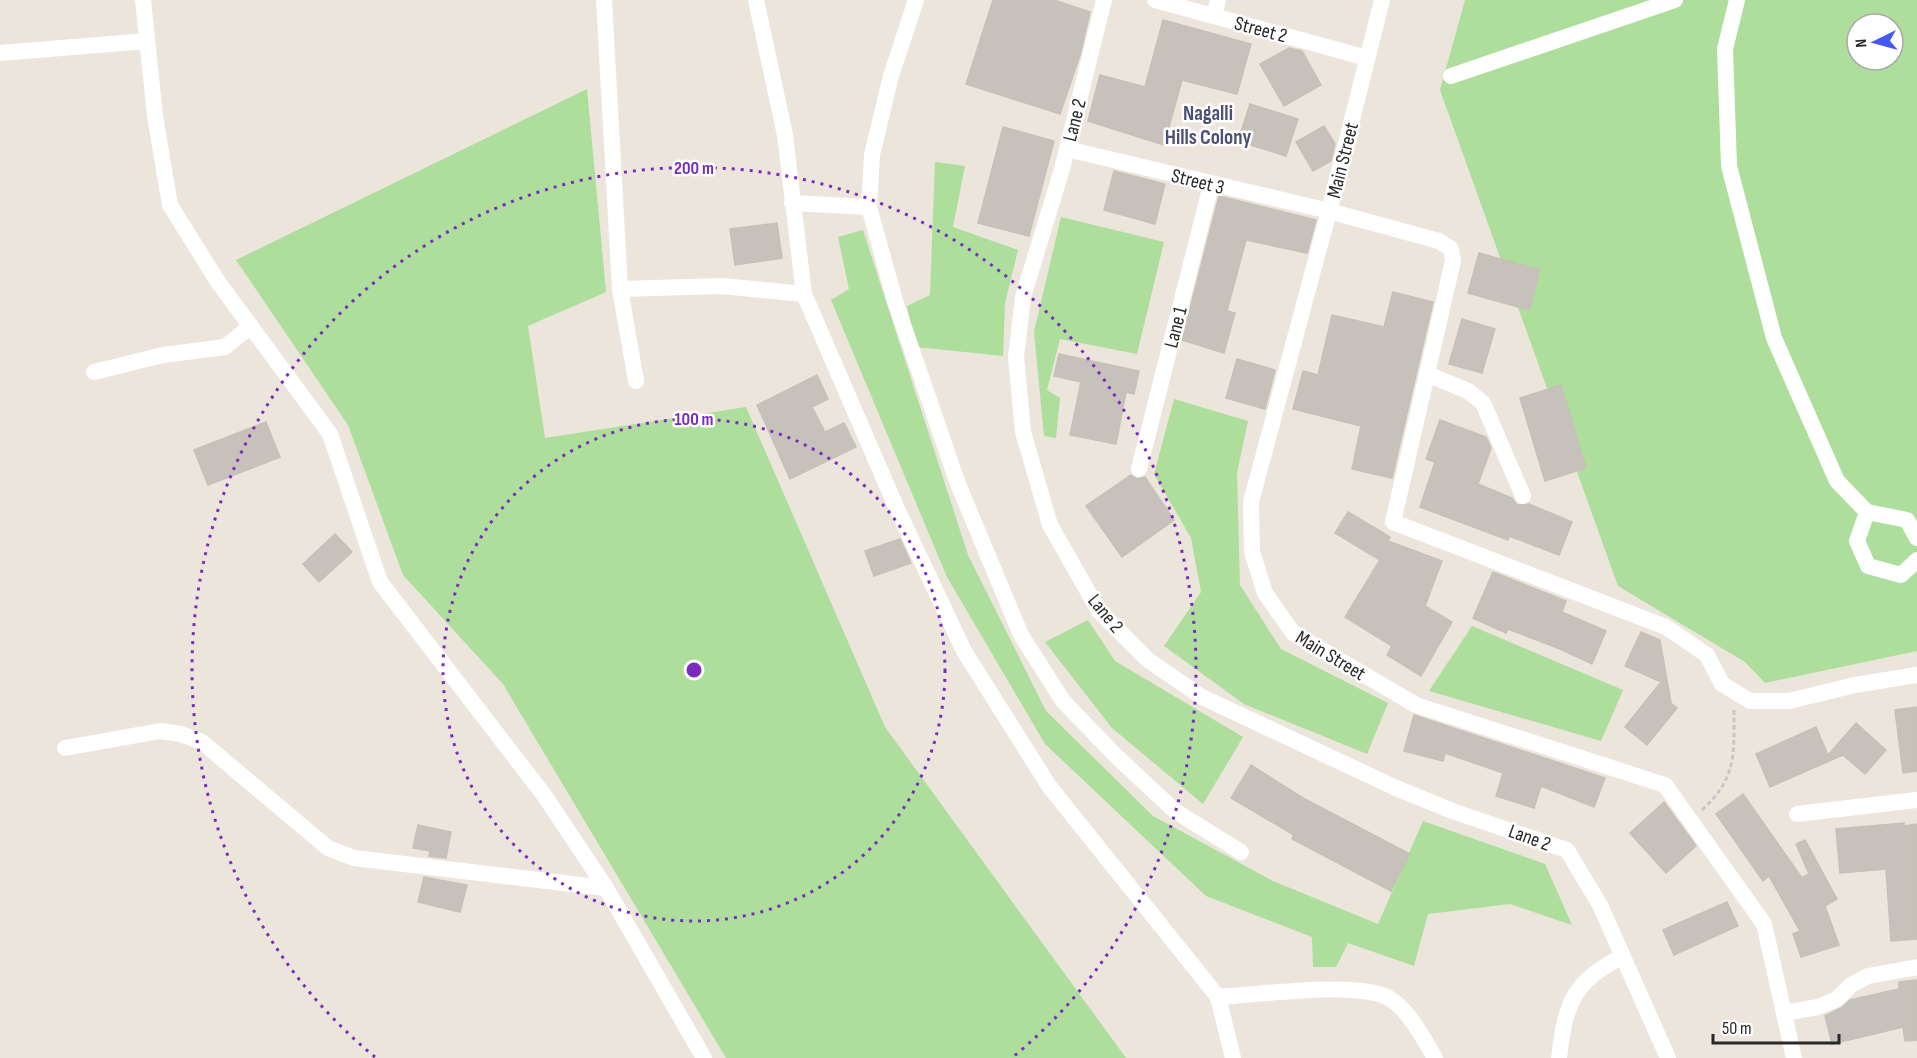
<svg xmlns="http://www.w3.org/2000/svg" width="1917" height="1058" viewBox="0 0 1917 1058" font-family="'Sofia Sans Condensed',sans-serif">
  <rect width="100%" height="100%" fill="#ebe5dc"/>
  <!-- green -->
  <g fill="#adde9b" fill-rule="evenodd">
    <path d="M 1465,0 L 1917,0 L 1917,651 L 1765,683 L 1745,662 L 1618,586 L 1440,90 ZM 1857,24 L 1893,24 L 1893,60 L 1857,60 Z"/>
    <polygon points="587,89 606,292 528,326 545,438 746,407 885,727 1126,1058 726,1058 503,684 403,575 348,425 236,260"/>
    <polygon points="935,162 965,166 953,227 1018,250 1005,303 1003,356 916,347 907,306 930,295"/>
    <polygon points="1061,217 1164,242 1137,354 1060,339 1047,390 1060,398 1056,438 1044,436 1034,332"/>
    <polygon points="863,230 968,555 1046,711 1153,816 1273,881 1378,924 1423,821 1545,864 1572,925 1510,904 1428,914 1414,966 1348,943 1336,967 1313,967 1312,937 1206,896 1045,744 947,577 831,300 849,289 838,237"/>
    <polygon points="1174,399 1248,421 1237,473 1240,585 1281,649 1388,703 1367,754 1244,704 1164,646 1201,592 1191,538 1154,474"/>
    <polygon points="1088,620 1115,661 1243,737 1203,804 1112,728 1045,642"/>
    <polygon points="1472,626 1623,690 1601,741 1429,691"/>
  </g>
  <!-- building -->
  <g fill="#c6c2bb" stroke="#c6c1b6" stroke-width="1.5">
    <polygon points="993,0 1054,0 1090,12 1080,55 1060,114 966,84"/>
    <polygon points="1163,20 1251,44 1237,94 1182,80 1164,145 1088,121 1100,75 1145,87"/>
    <polygon points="1289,48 1302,51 1321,85 1284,106 1260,64"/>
    <polygon points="1250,104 1298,119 1286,156 1238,141"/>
    <polygon points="1324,126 1335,144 1331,161 1313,171 1296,142"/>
    <polygon points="1003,127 1054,141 1029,236 978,223"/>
    <polygon points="1114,171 1165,184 1155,224 1104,210"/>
    <polygon points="1219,196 1316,220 1307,253 1246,240 1227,311 1235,313 1224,353 1182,340"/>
    <polygon points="777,223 782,258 735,265 730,229"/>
    <polygon points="1479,253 1540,270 1529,310 1468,293"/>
    <polygon points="1393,292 1433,302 1392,478 1352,469 1361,426 1293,409 1303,371 1318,375 1332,315 1384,327"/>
    <polygon points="1462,319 1495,329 1482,373 1449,364"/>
    <polygon points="1059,354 1139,371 1134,394 1126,392 1116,444 1070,435 1081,382 1054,376"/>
    <polygon points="1237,359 1275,370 1265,409 1226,398"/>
    <polygon points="817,375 828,399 812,407 825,432 844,423 856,447 790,479 757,405"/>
    <polygon points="1561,385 1586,468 1545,481 1520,398"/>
    <polygon points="1440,420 1486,437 1491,448 1478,484 1512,498 1517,505 1529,504 1572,522 1559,555 1509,536 1508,540 1420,507 1435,462 1426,459"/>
    <polygon points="266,422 280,457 208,485 194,450"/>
    <polygon points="1131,475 1137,479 1145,477 1174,520 1122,557 1086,506"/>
    <polygon points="1348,512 1390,537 1388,541 1442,561 1425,606 1452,622 1421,676 1387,655 1392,646 1345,617 1380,560 1335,533"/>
    <polygon points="335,534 352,552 319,582 303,564"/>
    <polygon points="900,539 911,563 874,576 865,551"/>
    <polygon points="1493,572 1566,601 1562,612 1606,631 1592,664 1560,649 1508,629 1506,633 1473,618"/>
    <polygon points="1641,632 1660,640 1671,703 1677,708 1647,745 1625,727 1661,682 1625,666"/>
    <polygon points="1917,707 1917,771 1903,773 1895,710"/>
    <polygon points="1414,715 1605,778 1594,807 1541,786 1534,808 1496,796 1503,773 1445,753 1443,761 1404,751"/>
    <polygon points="1856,723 1886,750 1865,774 1843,755 1770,787 1756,754 1816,727 1828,755"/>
    <polygon points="1251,765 1303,798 1410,854 1391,891 1292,839 1294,835 1231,798"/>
    <polygon points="1743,794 1802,878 1809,874 1796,844 1805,840 1837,899 1825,906 1839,945 1801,957 1793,934 1800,931 1769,876 1763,881 1716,814"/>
    <polygon points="1664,802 1696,846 1666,873 1630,833"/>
    <polygon points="1904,823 1904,826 1917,824 1917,939 1891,941 1886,869 1840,873 1836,829"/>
    <polygon points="418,825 451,832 446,858 429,856 430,851 413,848"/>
    <polygon points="424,877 467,885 460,912 418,902"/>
    <polygon points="1727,902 1738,926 1674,955 1663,930"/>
    <polygon points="1917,980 1917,1040 1905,1041 1903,1027 1832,1044 1825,1016 1841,1008 1850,1000 1899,989 1899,982"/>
  </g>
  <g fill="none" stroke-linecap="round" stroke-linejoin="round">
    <!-- path -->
    <path stroke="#c7c7c7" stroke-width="3" stroke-dasharray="4.5 3" stroke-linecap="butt" d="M 1702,810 C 1737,778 1734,754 1734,710"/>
    <!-- minor -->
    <g stroke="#fff" stroke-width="16">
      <polyline points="143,0 155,116 170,205 218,282 330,434 380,582 544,795 606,888 704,1058"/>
      <polyline points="604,0 620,289 722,286 804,294"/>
      <polyline points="756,0 785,135 804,294 897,509 964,651 1049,786 1218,997 1233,1058"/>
      <polyline points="916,0 891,76 872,155 869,207 895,301 958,484 1021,635 1063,701 1116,756 1175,811 1241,852"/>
      <polyline points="1104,0 1062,169 1023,297 1016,357 1023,432 1050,525 1099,611 1148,660 1202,697 1396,788 1455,812 1567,850 1600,905 1668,1058"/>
      <polyline points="1155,0 1367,58"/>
      <polyline points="1382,0 1329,211 1251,502 1252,552 1265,593 1293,633 1416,705 1665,785 1764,924 1794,1058"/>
      <polyline points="1737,0 1725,49 1729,166 1774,338 1837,481 1867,512 1907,520 1917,538"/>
      <polyline points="1214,16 1218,0"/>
      <polyline points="0,53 147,41"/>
      <polyline points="1451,76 1675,0"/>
      <polyline points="1067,149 1329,211 1439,241 1451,249 1453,261 1393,522 1666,627 1707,655 1722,684 1750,701 1789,701 1855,685 1917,675"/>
      <polyline points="792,203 869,207"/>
      <polyline points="620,289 636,381"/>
      <polyline points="94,372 163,355 225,347 251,326"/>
      <polyline points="1427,374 1468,391 1483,403 1523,496"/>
      <polyline points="1139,469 1211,185"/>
      <polyline points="1867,512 1857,541 1868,566 1901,575 1917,560"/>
      <polyline points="65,748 160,731 181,734 202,742 328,848 354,858 606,888"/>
      <polyline points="1797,814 1917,800"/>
      <path d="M 1218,997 C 1258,995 1354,981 1387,997 C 1407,1007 1424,1039 1435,1058"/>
      <polyline points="1784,1013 1818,1007 1837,999 1851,985 1868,976 1917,967"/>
      <path d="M 1559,1058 C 1565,1006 1572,981 1622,957"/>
    </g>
  </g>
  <!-- distance rings -->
  <g fill="none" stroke="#7b2cbf" stroke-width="3" stroke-dasharray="3 6">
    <circle cx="694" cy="670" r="251"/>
    <path d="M375 1057A502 502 0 1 1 1013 1057"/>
  </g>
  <g text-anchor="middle" stroke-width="5" stroke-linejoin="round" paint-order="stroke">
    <!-- street labels -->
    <g font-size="20" fill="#292929" stroke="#fff">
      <text transform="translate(1261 29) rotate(15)" y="7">Street 2</text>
      <text transform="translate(1074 120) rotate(-76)" y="7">Lane 2</text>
      <text transform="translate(1342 160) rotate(-76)" y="7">Main Street</text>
      <text transform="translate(1198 181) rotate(14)" y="7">Street 3</text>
      <text transform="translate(1175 327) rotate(-76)" y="7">Lane 1</text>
      <text transform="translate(1106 613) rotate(51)" y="7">Lane 2</text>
      <text transform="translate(1331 655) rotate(31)" y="7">Main Street</text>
      <text transform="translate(1530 837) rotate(20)" y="7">Lane 2</text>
    </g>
    <!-- neighbourhood labels -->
    <g font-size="21" font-weight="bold" fill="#4c5177" stroke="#fff">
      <text x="1208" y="120">Nagalli<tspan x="1208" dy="24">Hills Colony</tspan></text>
    </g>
  </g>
  <circle cx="694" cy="670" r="9" fill="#7b2cbf" stroke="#fff" stroke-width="3"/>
  <g font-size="18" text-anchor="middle" font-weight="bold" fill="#7b2cbf" stroke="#fff" stroke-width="5" stroke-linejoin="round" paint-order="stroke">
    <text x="694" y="174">200 m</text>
    <text x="694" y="425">100 m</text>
  </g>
  <!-- north arrow -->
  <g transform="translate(1875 42) rotate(265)"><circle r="28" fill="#ffffff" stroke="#a9a9a9" stroke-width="1.5"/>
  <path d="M0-4.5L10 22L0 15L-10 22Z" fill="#4459ef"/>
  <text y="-9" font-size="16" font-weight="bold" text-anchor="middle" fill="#292929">N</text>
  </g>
  <!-- scale -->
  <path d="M1713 1034v9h126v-9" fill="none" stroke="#292929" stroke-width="3"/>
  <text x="1722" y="1034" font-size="18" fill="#292929" stroke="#ffffff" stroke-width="4.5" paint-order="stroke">50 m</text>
</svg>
